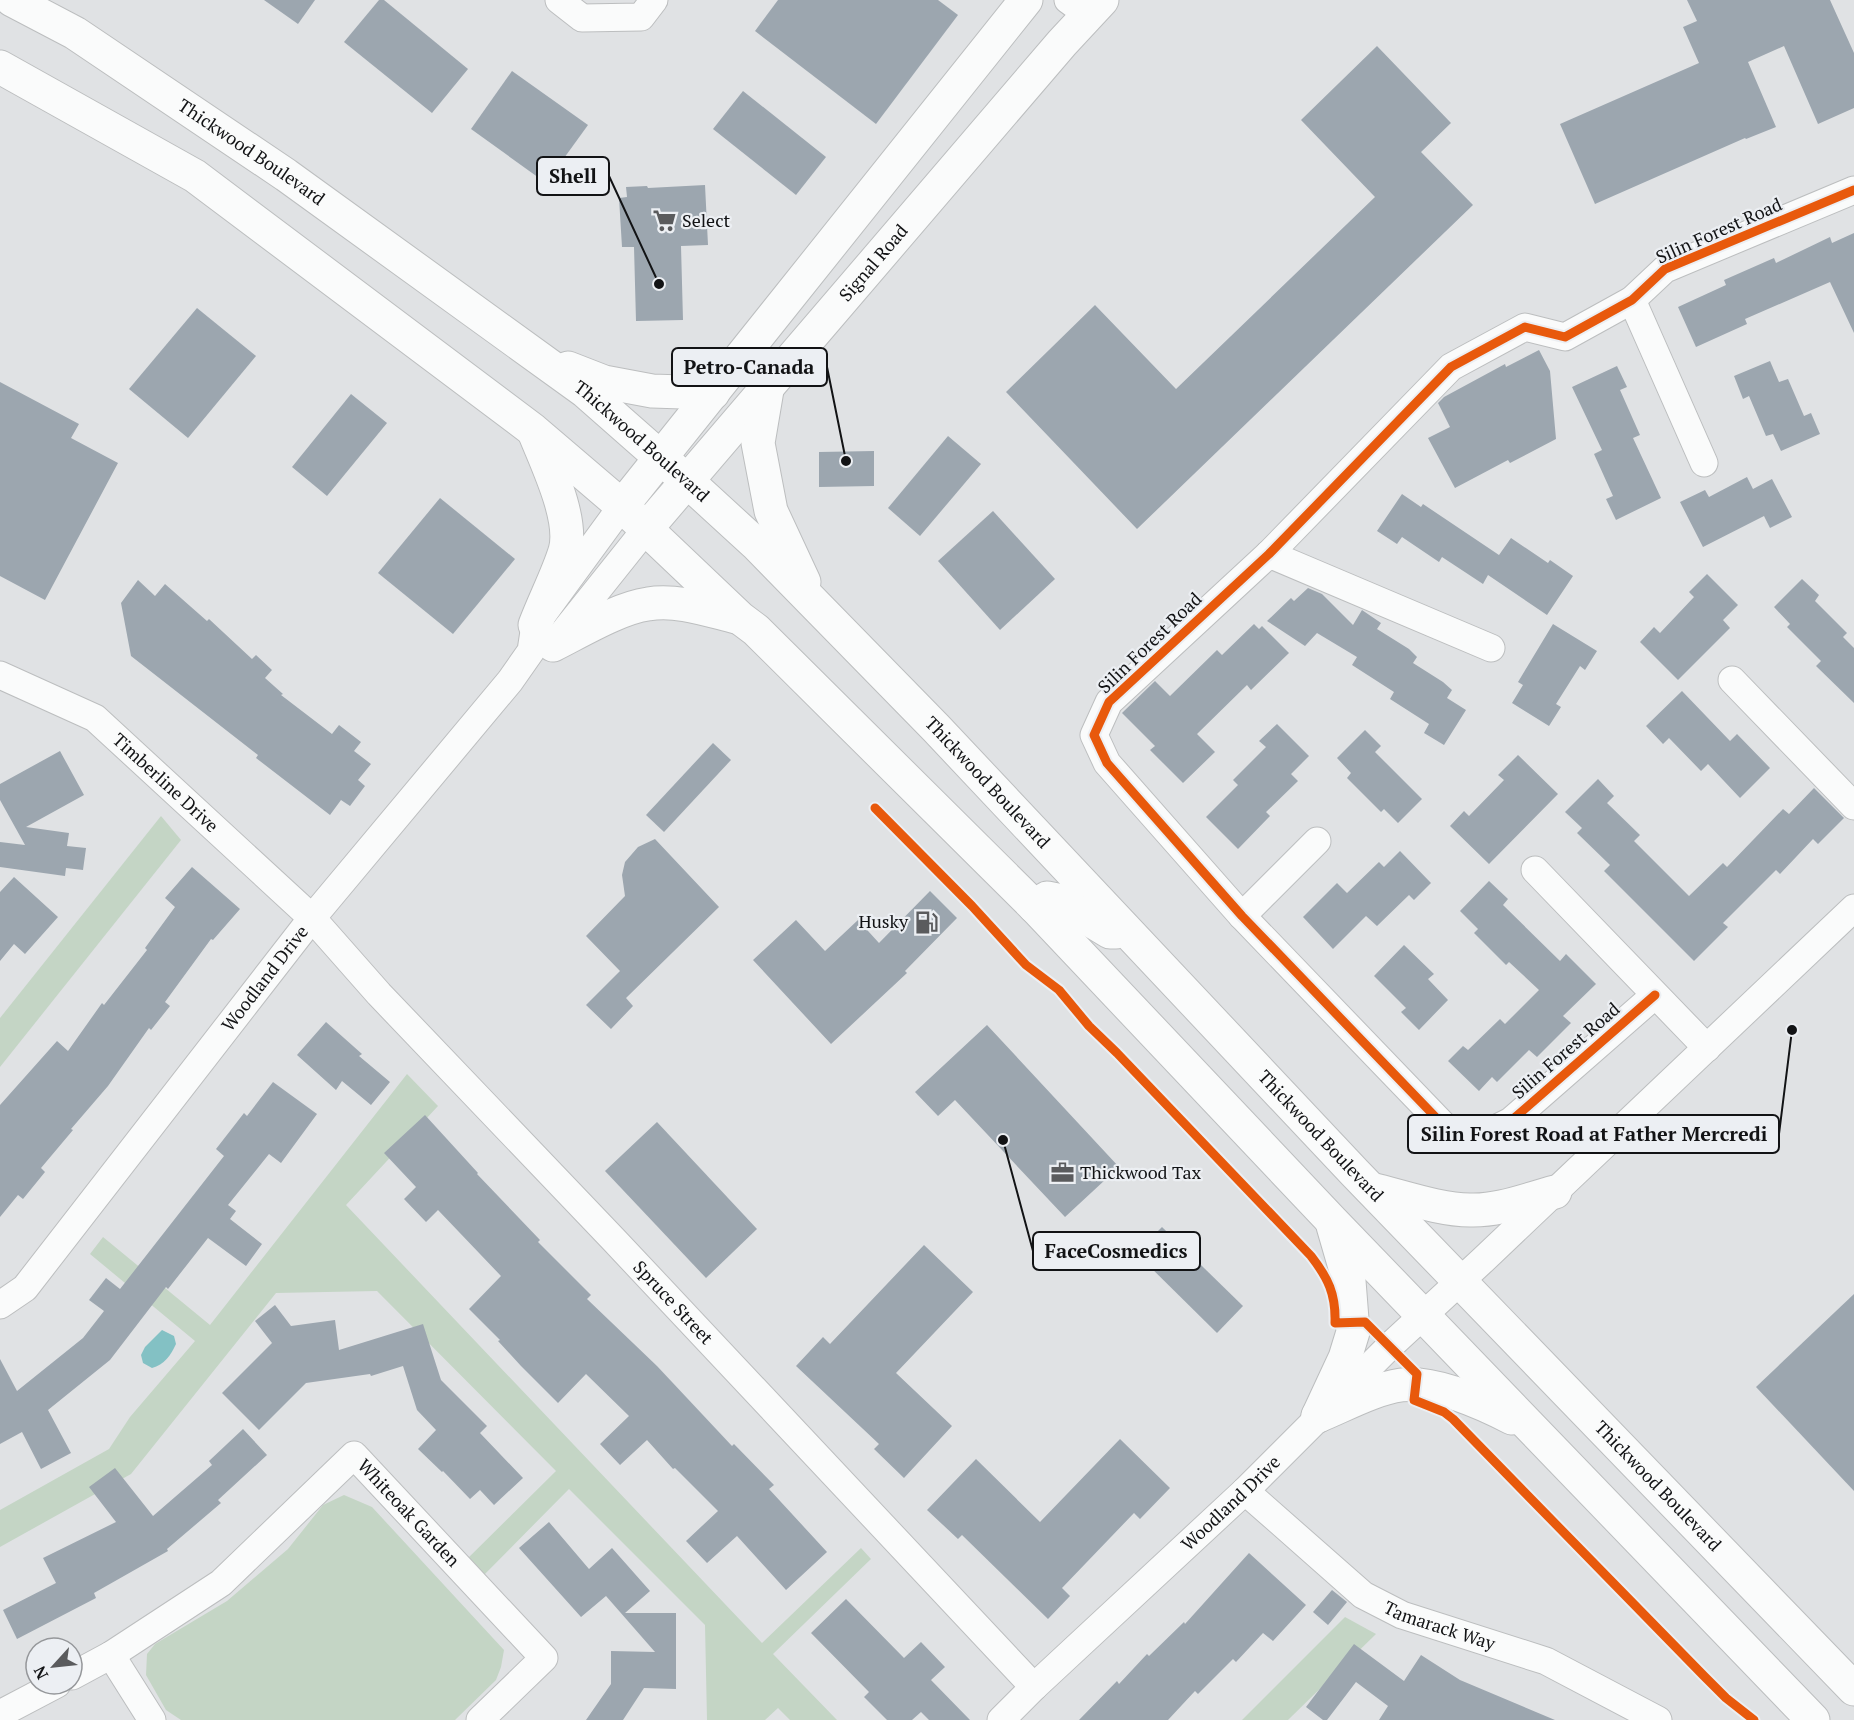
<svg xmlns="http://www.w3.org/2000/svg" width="1854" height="1720" viewBox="0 0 1854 1720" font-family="'PT Serif',serif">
  <rect width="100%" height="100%" fill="#e0e2e4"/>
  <!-- green -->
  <g fill="#c4d5c5">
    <polygon points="161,816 181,840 0,1067 0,1018"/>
    <polygon points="407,1074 438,1106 346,1205 762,1643 861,1548 871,1559 773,1654 837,1720 790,1720 778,1708 765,1720 707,1720 705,1625 569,1489 478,1581 462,1564 556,1471 377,1291 276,1293 131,1474 0,1547 0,1510 109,1449 130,1417 195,1341 90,1254 103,1237 210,1325"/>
    <polygon points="344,1495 372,1507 504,1650 501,1667 496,1680 455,1720 181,1720 166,1710 146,1675 147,1654 155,1644 227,1601 288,1549 323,1505"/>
    <polygon points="1345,1617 1376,1634 1288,1720 1242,1720"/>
  </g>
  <!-- water -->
  <path fill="#83c1c4" d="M 162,1330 L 174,1336 L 176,1344 C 171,1355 164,1365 152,1368 L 143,1363 L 141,1355 L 145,1347 Z"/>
  <!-- building -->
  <g fill="#9ca6af">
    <polygon points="264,0 315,0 298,24"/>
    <polygon points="379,0 384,0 468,69 432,113 344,42"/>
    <polygon points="778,0 938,0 958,15 876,124 755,31"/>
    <polygon points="1687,0 1830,0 1854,53 1854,108 1818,124 1784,46 1748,62 1776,127 1746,139 1745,138 1595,204 1560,124 1699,63 1683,27 1697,21"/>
    <polygon points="1377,46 1451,123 1421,152 1473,205 1137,529 1006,392 1095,305 1176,389 1375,197 1301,120"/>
    <polygon points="512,71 588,125 546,183 471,129"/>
    <polygon points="743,91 826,157 796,195 713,129"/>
    <polygon points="705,185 708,245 681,246 683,320 636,321 634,247 622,247 619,198 627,197 626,187 647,186 648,188"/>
    <polygon points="1854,233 1854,333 1830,282 1745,319 1747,324 1696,347 1678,307 1726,285 1724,280 1774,258 1776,263 1830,237 1832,243"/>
    <polygon points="197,308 256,356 188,438 129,389"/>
    <polygon points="1539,350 1550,371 1556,439 1510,463 1508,460 1455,488 1428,438 1450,427 1438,403 1444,397 1505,364 1506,367"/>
    <polygon points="1770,361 1779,382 1788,379 1804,416 1811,413 1820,434 1781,451 1773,434 1766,436 1749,396 1743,399 1734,376"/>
    <polygon points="1617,366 1627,387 1620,390 1640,435 1633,438 1661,498 1616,520 1606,499 1613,496 1594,454 1602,450 1572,387"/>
    <polygon points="0,382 79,424 71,438 118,463 45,600 0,576"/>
    <polygon points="351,394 387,423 327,496 292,467"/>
    <polygon points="948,436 981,464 920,536 888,508"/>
    <polygon points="874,451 874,486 819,487 819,452"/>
    <polygon points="1747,477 1753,489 1772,479 1792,517 1770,528 1764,516 1703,547 1680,502 1705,490 1709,497"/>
    <polygon points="1402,494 1421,507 1423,504 1499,555 1511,538 1548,563 1550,560 1573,576 1547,615 1488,575 1483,584 1442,557 1439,562 1402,537 1397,544 1377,531"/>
    <polygon points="440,498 515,559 453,634 378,573"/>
    <polygon points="993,511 1055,579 1000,630 938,561"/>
    <polygon points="1707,574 1738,605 1723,620 1730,628 1678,680 1640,642 1654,627 1660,633 1694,597 1689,592"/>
    <polygon points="1802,579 1819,595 1815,601 1847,633 1843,637 1854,648 1854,703 1816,666 1821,661 1787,627 1790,624 1774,607"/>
    <polygon points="138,580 155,596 165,584 207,621 209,619 252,659 256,655 272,670 265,678 283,694 281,695 332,734 339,725 361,742 354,751 371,764 358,780 365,786 350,806 341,800 330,815 256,758 258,755 131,656 121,603"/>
    <polygon points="1308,588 1322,594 1353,625 1362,610 1381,623 1377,629 1409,649 1417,657 1413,663 1443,682 1452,690 1447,698 1466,710 1444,745 1424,733 1429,724 1390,699 1394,692 1352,665 1357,657 1317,633 1305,646 1267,621 1291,598 1294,601"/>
    <polygon points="1254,624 1259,629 1262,626 1289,653 1251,690 1247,685 1197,734 1215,752 1183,783 1150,750 1155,746 1122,713 1155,681 1170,696 1217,650 1222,655"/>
    <polygon points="1553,624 1597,651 1585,670 1580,666 1556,704 1561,707 1549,726 1512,703 1523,685 1518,682"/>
    <polygon points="1682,691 1730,741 1737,734 1770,768 1740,798 1708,764 1701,771 1669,738 1663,744 1646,726"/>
    <polygon points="1277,724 1309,756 1291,774 1298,781 1266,812 1270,816 1238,849 1206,817 1238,785 1233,780 1266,747 1259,741"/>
    <polygon points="1365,730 1381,746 1375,752 1422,799 1398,823 1384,809 1381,812 1347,778 1351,773 1337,758"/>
    <polygon points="713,743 731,760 664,832 646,815"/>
    <polygon points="60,751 84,795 26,827 69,833 67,846 86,848 83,870 66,868 65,876 0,867 0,842 25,845 0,800 0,784"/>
    <polygon points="1518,755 1558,794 1489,864 1450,826 1464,811 1469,816 1504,780 1498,775"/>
    <polygon points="1598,779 1614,796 1607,803 1640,835 1634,841 1689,896 1723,863 1727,867 1783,809 1789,814 1814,788 1844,818 1818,844 1813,839 1780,874 1776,870 1723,923 1728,927 1694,961 1604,871 1610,865 1577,833 1582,828 1565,812"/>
    <polygon points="655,839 719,907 626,998 633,1006 611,1029 586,1005 620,971 586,936 625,896 622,875 625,862 638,847"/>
    <polygon points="1400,851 1431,883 1414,900 1409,895 1377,926 1366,916 1333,949 1303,917 1337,883 1347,893 1379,862 1384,867"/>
    <polygon points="192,867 240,909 213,940 211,939 165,1002 170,1006 151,1030 149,1028 108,1086 71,1129 73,1130 41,1168 45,1172 23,1199 18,1195 0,1217 0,1105 57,1041 68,1051 102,1003 104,1005 147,950 145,948 175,907 165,898"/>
    <polygon points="14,877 58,917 25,954 14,944 0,961 0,892"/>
    <polygon points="1489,881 1508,899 1503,905 1560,961 1566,954 1596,984 1563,1016 1571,1023 1537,1057 1529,1050 1497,1082 1492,1077 1479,1091 1448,1061 1463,1046 1468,1050 1500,1019 1505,1024 1539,990 1509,962 1506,965 1474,933 1478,929 1460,911"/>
    <polygon points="930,891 957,918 905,971 907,973 831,1044 753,960 796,920 825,951 858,920 879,943"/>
    <polygon points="1404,945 1434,974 1428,979 1448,1000 1419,1030 1401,1012 1406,1008 1374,976"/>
    <polygon points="326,1022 362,1054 359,1056 390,1082 371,1105 342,1081 336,1090 297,1055"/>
    <polygon points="987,1025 1119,1167 1065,1217 955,1100 938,1116 915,1092"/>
    <polygon points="273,1082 317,1114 281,1163 269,1154 228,1205 236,1211 230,1219 262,1244 246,1266 208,1238 168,1289 166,1287 110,1360 48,1410 71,1453 41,1469 22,1432 0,1444 0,1359 17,1391 83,1338 104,1311 89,1300 106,1278 120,1289 224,1156 216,1149 244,1113 247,1116"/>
    <polygon points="425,1115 478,1173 477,1174 540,1240 538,1242 591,1295 587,1299 657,1366 732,1446 734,1444 774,1485 769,1489 827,1552 786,1590 737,1536 707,1563 686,1541 718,1511 675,1468 673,1469 647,1440 620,1465 600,1444 629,1416 586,1374 558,1403 521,1366 498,1341 500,1340 469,1309 501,1276 438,1210 426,1222 404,1199 416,1187 384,1153"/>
    <polygon points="657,1122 757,1229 706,1278 605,1171"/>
    <polygon points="1162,1227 1243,1306 1217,1333 1136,1253"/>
    <polygon points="924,1245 973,1292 896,1373 952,1426 904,1478 874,1449 879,1444 796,1366 823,1337 830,1344"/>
    <polygon points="1854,1294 1854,1491 1756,1387"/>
    <polygon points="275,1305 291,1326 335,1320 339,1350 423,1324 441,1380 487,1426 480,1433 523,1478 494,1505 480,1490 470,1499 443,1471 442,1472 418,1449 436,1430 417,1410 403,1366 371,1376 370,1374 306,1383 259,1430 222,1393 272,1343 255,1321"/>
    <polygon points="243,1429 267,1455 218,1500 221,1503 167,1549 168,1551 94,1593 96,1598 17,1639 3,1610 56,1583 43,1558 116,1522 89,1487 115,1468 153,1516 212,1465 209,1461"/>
    <polygon points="1120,1439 1170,1488 1140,1519 1134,1513 1062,1588 1070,1596 1048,1619 962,1535 958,1539 927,1510 976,1459 1040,1522"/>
    <polygon points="549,1522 589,1569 612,1548 650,1591 625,1613 676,1613 676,1689 644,1688 623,1720 586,1720 611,1684 611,1651 655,1652 606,1596 581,1617 519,1548"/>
    <polygon points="1249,1553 1306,1605 1273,1641 1263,1633 1236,1662 1233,1659 1198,1694 1195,1691 1168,1720 1079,1720 1117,1681 1119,1684 1147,1654 1149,1656 1184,1622 1185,1624"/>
    <polygon points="1332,1590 1347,1602 1328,1625 1313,1612"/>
    <polygon points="846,1599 904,1658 921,1642 945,1667 931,1680 970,1720 929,1720 921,1712 912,1720 887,1720 864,1697 869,1692 811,1633"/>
    <polygon points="1354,1644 1404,1681 1421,1655 1460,1680 1555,1720 1379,1720 1388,1706 1356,1682 1327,1720 1323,1720 1306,1707"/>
  </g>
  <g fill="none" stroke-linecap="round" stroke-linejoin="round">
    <defs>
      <g id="minor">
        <polyline points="559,0 582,18 641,17 654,0"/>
        <polyline points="1068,0 1087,14"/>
        <polyline points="1632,300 1704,463"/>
        <polyline points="1269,554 1491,648"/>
        <polyline points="555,643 646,529"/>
        <path id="s1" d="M 0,675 L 95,718 L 312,918 L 379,994 L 614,1240 L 1034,1687"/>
        <polyline points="1732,680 1854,806"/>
        <polyline points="1535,870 1707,1048"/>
        <polyline points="1242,916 1317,841"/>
        <polyline points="1655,995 1511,1121 1483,1135 1447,1129 1242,916 1107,763 1094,735 1109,702 1269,554 1451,367 1525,327 1565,337 1632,300 1665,269 1854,190"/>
        <path id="s2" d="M 0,1305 L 25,1288 L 312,918 L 510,681 L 531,651 L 535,625 L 622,506"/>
        <path id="s3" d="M 1245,1491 L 1363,1595 L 1402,1615 L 1546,1661 L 1658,1720"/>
        <polyline points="111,1655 152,1720"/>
        <path id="s4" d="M 72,1676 L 111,1655 L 221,1583 L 354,1455 L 544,1658 L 480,1720"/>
        <polyline points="0,1714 57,1684"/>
        <path id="s5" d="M 1001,1720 L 1034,1687 L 1245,1491 L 1390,1346 L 1483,1260 L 1854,908"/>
      </g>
      <g id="tertiary">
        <polyline points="622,506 1026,0"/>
        <path id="s6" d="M 646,529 L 1062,43 L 1102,0"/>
      </g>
      <g id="secondary">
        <path id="s7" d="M 12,0 L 75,33 L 286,175 L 586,392 L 686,480 L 756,544 L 936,728 L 1355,1173 L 1854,1689"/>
        <polyline points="0,67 195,176 533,430 622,506 740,618 756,630 1035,907 1332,1221 1813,1720"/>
        <polyline points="568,368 604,382 652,391 713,393"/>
        <polyline points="768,384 758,443 771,511 804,582"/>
        <path d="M 535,625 C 544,601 558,574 565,551 C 574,519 547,464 535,434"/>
        <path d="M 553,645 C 581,631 619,608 648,604 C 677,599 708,610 736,617"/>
        <polyline points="1035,907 1047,898 1057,900 1110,932 1116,932"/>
        <path d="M 1371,1189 C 1401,1196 1440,1210 1470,1210 C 1499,1211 1528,1199 1555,1192"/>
        <path d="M 1318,1416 C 1345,1405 1373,1389 1401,1385 C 1434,1381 1483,1403 1512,1418"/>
        <polyline points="1318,1416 1345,1358 1353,1332 1349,1281 1333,1226"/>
      </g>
    </defs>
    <!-- minor casing -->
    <use href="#minor" stroke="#bcbebf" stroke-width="29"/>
    <!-- tertiary casing -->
    <use href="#tertiary" stroke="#bcbebf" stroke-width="35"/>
    <!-- secondary casing -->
    <use href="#secondary" stroke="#bcbebf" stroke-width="35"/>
    <!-- minor -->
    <use href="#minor" stroke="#fafbfb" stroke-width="27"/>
    <!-- tertiary -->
    <use href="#tertiary" stroke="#fafbfb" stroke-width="33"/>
    <!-- secondary -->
    <use href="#secondary" stroke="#fafbfb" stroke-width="33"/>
    <defs>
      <g id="cycleway">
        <path d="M 875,808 L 972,906 L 1026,965 L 1059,990 L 1089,1026 L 1117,1053 L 1311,1256 C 1328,1278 1336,1294 1335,1323 L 1365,1322 L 1417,1374 L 1414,1400 L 1444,1412 L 1453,1419 L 1704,1676 L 1726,1698 L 1754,1720"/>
        <polyline points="1655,995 1511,1121 1483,1135 1447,1129 1242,916 1107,763 1094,735 1109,702 1269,554 1451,367 1525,327 1565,337 1632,300 1665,269 1854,190"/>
      </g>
    </defs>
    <!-- cycleway casing -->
    <use href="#cycleway" stroke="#eceff3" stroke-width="13"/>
    <!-- cycleway -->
    <use href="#cycleway" stroke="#e8590c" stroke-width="9"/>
  </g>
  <!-- icons -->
  <defs>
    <symbol id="supermarket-bare" viewBox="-9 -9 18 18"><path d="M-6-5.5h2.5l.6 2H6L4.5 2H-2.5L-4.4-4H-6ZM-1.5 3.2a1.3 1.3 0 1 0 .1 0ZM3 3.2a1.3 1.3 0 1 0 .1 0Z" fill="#5a5b5d" stroke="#eceff3" stroke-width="2.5" paint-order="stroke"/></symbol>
    <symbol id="fuel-bare" viewBox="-9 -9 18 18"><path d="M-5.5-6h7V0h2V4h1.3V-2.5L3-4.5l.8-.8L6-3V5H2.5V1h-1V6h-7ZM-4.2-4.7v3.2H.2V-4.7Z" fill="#5a5b5d" stroke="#eceff3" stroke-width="2.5" paint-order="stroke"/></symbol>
    <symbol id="office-bare" viewBox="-9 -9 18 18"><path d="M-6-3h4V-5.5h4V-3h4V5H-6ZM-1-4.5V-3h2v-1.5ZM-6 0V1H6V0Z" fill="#5a5b5d" stroke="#eceff3" stroke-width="2.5" paint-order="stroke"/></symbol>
  </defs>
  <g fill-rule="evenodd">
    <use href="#supermarket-bare" x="648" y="204" width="33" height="33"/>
    <use href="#fuel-bare" x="910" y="906" width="33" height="33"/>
    <use href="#office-bare" x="1046" y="1156" width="33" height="33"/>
  </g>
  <g text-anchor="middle" stroke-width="4.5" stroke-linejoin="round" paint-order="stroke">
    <!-- street labels -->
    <g font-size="18" fill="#121315" stroke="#eceff3">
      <text dy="6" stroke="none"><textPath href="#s7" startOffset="284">Thickwood Boulevard</textPath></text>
      <text transform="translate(1719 231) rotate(-24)" y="6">Silin Forest Road</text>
      <text dy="6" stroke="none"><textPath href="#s6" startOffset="350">Signal Road</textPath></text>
      <text dy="6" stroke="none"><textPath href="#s7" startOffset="770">Thickwood Boulevard</textPath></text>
      <text transform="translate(1150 643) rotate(-44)" y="6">Silin Forest Road</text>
      <text dy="6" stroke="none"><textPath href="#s7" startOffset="1256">Thickwood Boulevard</textPath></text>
      <text dy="6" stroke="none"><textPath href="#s1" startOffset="200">Timberline Drive</textPath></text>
      <text dy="6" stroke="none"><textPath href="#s2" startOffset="422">Woodland Drive</textPath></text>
      <text transform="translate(1566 1051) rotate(-41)" y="6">Silin Forest Road</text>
      <text dy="6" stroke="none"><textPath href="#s7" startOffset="1742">Thickwood Boulevard</textPath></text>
      <text dy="6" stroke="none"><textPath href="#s1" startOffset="927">Spruce Street</textPath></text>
      <text dy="6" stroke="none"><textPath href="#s7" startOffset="2228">Thickwood Boulevard</textPath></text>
      <text dy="6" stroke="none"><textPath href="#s5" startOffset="316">Woodland Drive</textPath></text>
      <text dy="6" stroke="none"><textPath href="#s4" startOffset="440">Whiteoak Garden</textPath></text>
      <text dy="6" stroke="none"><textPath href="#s3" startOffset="240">Tamarack Way</textPath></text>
    </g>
    <!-- poi labels -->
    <g font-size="18" fill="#121315" stroke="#eceff3" text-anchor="start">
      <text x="682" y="227">Select</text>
      <text x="908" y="928" text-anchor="end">Husky</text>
      <text x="1080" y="1179">Thickwood Tax</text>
    </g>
  </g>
  <!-- callouts -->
  <path fill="none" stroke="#121315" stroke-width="2" d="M659 284L609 176M846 461L827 367M1792 1030L1779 1134M1003 1140L1033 1251"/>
  <g fill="#121315" stroke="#eceff3" stroke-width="2">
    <circle cx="659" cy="284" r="6"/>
    <circle cx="846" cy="461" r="6"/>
    <circle cx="1792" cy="1030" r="6"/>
    <circle cx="1003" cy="1140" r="6"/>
  </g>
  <g fill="#eceff3" stroke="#121315" stroke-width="2">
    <rect x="537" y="157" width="72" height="38" rx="6"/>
    <rect x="672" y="348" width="155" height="38" rx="6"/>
    <rect x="1408" y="1115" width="371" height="38" rx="6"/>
    <rect x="1033" y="1232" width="167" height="38" rx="6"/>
  </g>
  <g font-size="20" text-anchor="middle" font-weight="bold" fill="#121315">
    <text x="573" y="183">Shell</text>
    <text x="749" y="374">Petro-Canada</text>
    <text x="1594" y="1141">Silin Forest Road at Father Mercredi</text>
    <text x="1116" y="1258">FaceCosmedics</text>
  </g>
  <!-- north arrow -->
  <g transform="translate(54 1666) rotate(243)"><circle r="28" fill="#eceff3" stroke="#95979a" stroke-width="1.5"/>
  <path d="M0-4.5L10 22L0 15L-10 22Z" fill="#5a5b5d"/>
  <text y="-9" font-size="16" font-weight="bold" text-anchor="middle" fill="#121315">N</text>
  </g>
</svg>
